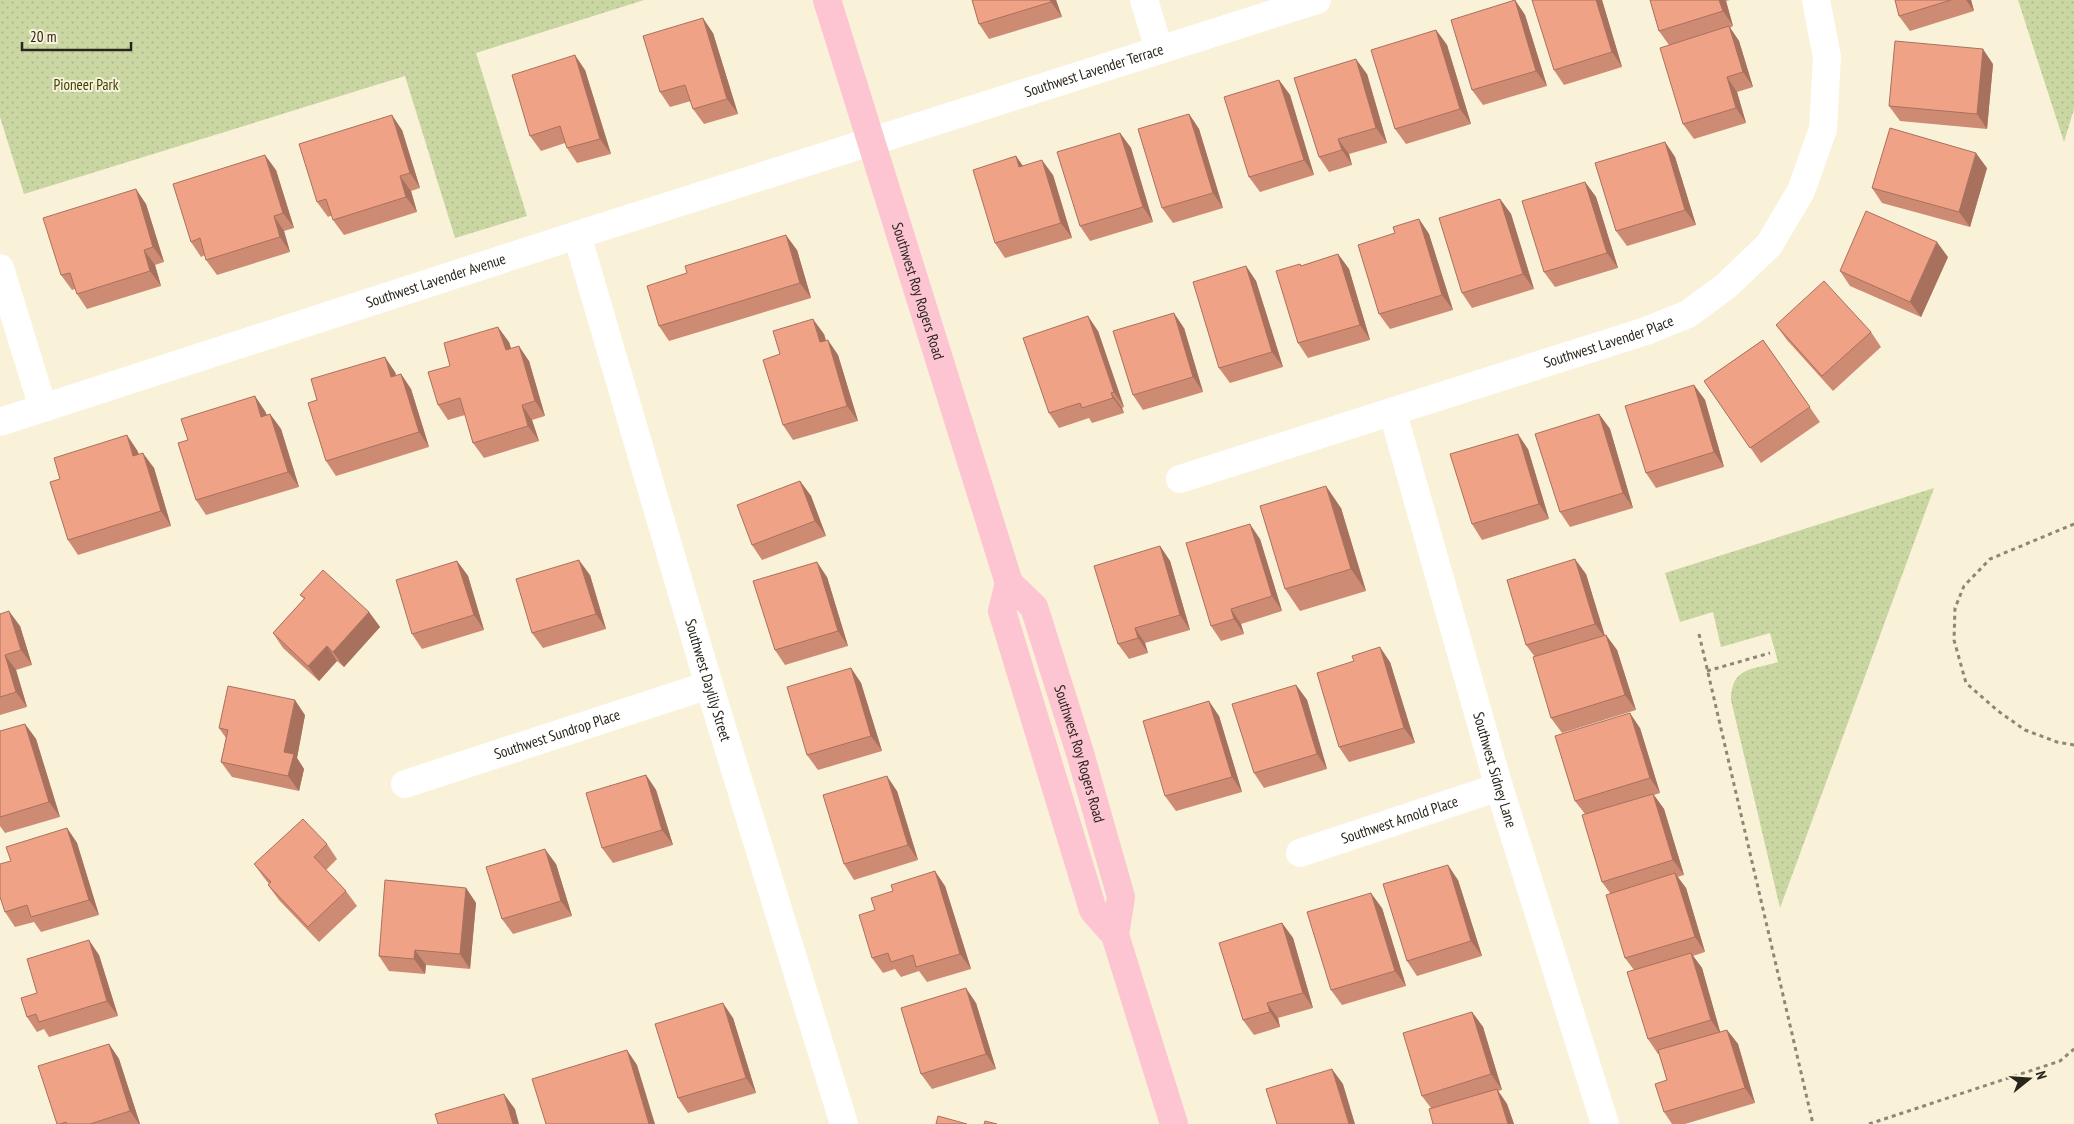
<svg xmlns="http://www.w3.org/2000/svg" width="2074" height="1124" viewBox="0 0 2074 1124" font-family="'PT Sans Narrow',sans-serif">
  <defs>
    <pattern id="grass-dots" width="8" height="8" patternUnits="userSpaceOnUse" patternTransform="scale(1.25)"><rect width="8" height="8" fill="#cbd7a3"/><path d="M2 2h.1M6 6h.1" fill="none" stroke="#aeb88c" stroke-width="1.8" stroke-linecap="round"/></pattern>
  </defs>
  <rect width="100%" height="100%" fill="#f9f1d8"/>
  <!-- grass -->
  <g fill="url(#grass-dots)">
    <polygon points="0,0 644,0 476,53 527,216 455,238 405,76 24,194 0,117"/>
    <polygon points="2018,0 2074,0 2074,109 2064,142"/>
    <path d="M 1934,488 L 1780,908 L 1731,700 C 1731,667 1752,670 1778,662 L 1770,633 L 1721,647 L 1713,612 L 1680,622 L 1665,573 Z"/>
  </g>
  <g fill="none" stroke-linecap="round" stroke-linejoin="round">
    <!-- path -->
    <g stroke="#8d8776" stroke-width="3" stroke-dasharray="4 4" stroke-linecap="butt">
      <polyline points="2074,524 1990,559 1964,586 1955,608 1954,640 1966,683 1998,711 2025,730 2057,742 2074,745"/>
      <polyline points="1699,634 1813,1124"/>
      <polyline points="1707,671 1770,653"/>
      <polyline points="1869,1124 2060,1061 2074,1049"/>
    </g>
    <!-- minor -->
    <g stroke="#fff" stroke-width="28">
      <polyline points="1144,0 1159,49"/>
      <path id="s1" d="M 577,235 L 709,685 L 844,1124"/>
      <polyline points="0,268 43,408"/>
      <path id="s2" d="M 1393,413 L 1499,787 L 1605,1124"/>
      <path id="s3" d="M 0,422 L 577,235 L 1317,0"/>
      <path id="s4" d="M 1180,479 L 1646,331 L 1688,314 L 1726,286 L 1769,245 L 1801,191 L 1823,129 L 1827,57 L 1816,0"/>
      <path id="s5" d="M 405,784 L 709,685"/>
      <path id="s6" d="M 1300,853 L 1499,787"/>
    </g>
    <!-- primary -->
    <g stroke="#fdc4d1" stroke-width="28">
      <path id="s7" d="M 827,0 L 1009,583 L 1034,607 L 1080,753 L 1121,897 L 1115,935"/>
      <polyline points="1009,583 1002,611 1093,910 1115,935 1174,1124"/>
    </g>
  </g>
  <!-- wall -->
  <g fill="#ce8b73">
    <polygon points="972,0 1056,0 1062,17 989,39 979,24"/>
    <polygon points="1515,0 1525,15 1547,86 1483,105 1472,90"/>
    <polygon points="1602,0 1622,67 1564,85 1554,70"/>
    <polygon points="1650,0 1730,0 1726,1 1733,26 1730,28 1739,41 1753,87 1737,92 1746,123 1694,139 1683,124 1669,45 1659,31"/>
    <polygon points="1895,0 1971,0 1974,11 1910,31 1899,16"/>
    <polygon points="1436,30 1447,45 1471,124 1406,144 1395,129"/>
    <polygon points="713,33 738,114 704,124 693,109 691,101 670,107 660,92"/>
    <polygon points="1993,64 1987,129 1900,121 1889,106"/>
    <polygon points="585,70 611,154 577,163 567,148 565,143 541,151 530,136"/>
    <polygon points="1367,74 1387,143 1349,154 1352,165 1329,172 1319,157"/>
    <polygon points="1279,80 1290,95 1314,175 1260,192 1249,177"/>
    <polygon points="1189,114 1199,129 1223,208 1173,223 1162,208"/>
    <polygon points="402,130 420,188 411,191 417,212 344,235 333,220 332,215 328,217 317,202"/>
    <polygon points="1120,133 1131,148 1153,222 1090,241 1080,226"/>
    <polygon points="1665,142 1675,157 1696,225 1627,246 1616,231"/>
    <polygon points="1016,156 1023,166 1053,175 1072,238 1005,258 995,243"/>
    <polygon points="1987,168 1970,227 1882,203 1872,188"/>
    <polygon points="276,170 294,228 284,231 290,252 217,275 206,260 205,255 201,257 191,242"/>
    <polygon points="1585,182 1596,197 1618,268 1555,287 1544,272"/>
    <polygon points="1500,199 1511,214 1534,289 1472,308 1462,293"/>
    <polygon points="146,204 164,262 155,265 161,286 87,309 77,294 75,289 72,290 61,275"/>
    <polygon points="1419,219 1429,234 1453,310 1390,329 1379,314 1395,233"/>
    <polygon points="797,250 811,298 669,341 659,326"/>
    <polygon points="1338,254 1349,269 1370,340 1308,358 1298,343 1300,264 1301,266"/>
    <polygon points="1948,257 1921,317 1850,286 1840,271"/>
    <polygon points="1246,266 1256,281 1283,367 1230,383 1219,368"/>
    <polygon points="1776,325 1871,332 1881,347 1833,391 1787,340"/>
    <polygon points="1184,328 1203,392 1143,410 1133,395"/>
    <polygon points="1098,331 1124,407 1122,408 1124,413 1092,423 1089,418 1059,428 1049,413"/>
    <polygon points="824,334 826,340 838,355 858,421 793,440 783,425 780,354"/>
    <polygon points="1763,340 1820,422 1761,463 1704,381"/>
    <polygon points="509,342 511,348 529,361 545,416 532,420 539,441 484,458 473,443 465,415 448,420 438,405 450,366"/>
    <polygon points="395,372 396,376 401,374 411,389 429,447 336,476 326,461 317,400"/>
    <polygon points="1694,385 1705,400 1724,467 1656,488 1646,473"/>
    <polygon points="265,411 267,415 270,414 281,429 299,487 206,515 196,500 188,440"/>
    <polygon points="1599,414 1610,429 1633,508 1570,527 1560,512"/>
    <polygon points="1528,449 1549,519 1482,540 1472,524"/>
    <polygon points="137,450 139,454 154,468 171,526 78,555 68,540 60,479"/>
    <polygon points="800,481 811,496 826,536 762,560 752,545"/>
    <polygon points="1341,508 1366,591 1300,611 1285,589"/>
    <polygon points="1260,539 1282,611 1241,624 1244,634 1221,641 1211,626"/>
    <polygon points="1160,546 1170,561 1190,630 1145,643 1148,653 1129,659 1118,644"/>
    <polygon points="457,561 468,576 484,630 422,649 412,634"/>
    <polygon points="1586,574 1604,636 1606,635 1617,650 1636,710 1562,733 1551,718 1535,657 1526,645"/>
    <polygon points="590,575 606,629 543,648 532,633"/>
    <polygon points="827,577 848,646 785,665 775,650"/>
    <polygon points="300,595 369,612 380,627 344,667 337,661 319,681 283,648 273,633 304,599"/>
    <polygon points="0,614 20,626 32,665 16,670 27,707 0,715"/>
    <polygon points="1390,662 1415,743 1349,762 1339,747"/>
    <polygon points="851,668 861,683 882,751 818,770 807,755"/>
    <polygon points="1296,685 1307,700 1327,769 1264,788 1254,773"/>
    <polygon points="305,715 297,758 304,769 299,791 232,777 221,762 226,738 219,728"/>
    <polygon points="1219,716 1242,792 1176,811 1165,796"/>
    <polygon points="25,724 36,739 60,817 5,833 0,826 0,731"/>
    <polygon points="1640,728 1660,793 1654,795 1664,809 1684,875 1677,877 1686,888 1705,952 1693,956 1702,968 1720,1032 1727,1030 1738,1044 1755,1103 1685,1124 1672,1124 1664,1112 1667,1080 1659,1054 1658,1054 1648,1039 1634,970 1625,958 1610,893 1602,882 1585,814 1575,801"/>
    <polygon points="646,775 656,790 673,845 613,863 602,848"/>
    <polygon points="897,791 918,860 854,880 844,864"/>
    <polygon points="67,828 77,843 99,915 41,932 34,922 15,927 5,912 11,861"/>
    <polygon points="327,844 337,859 326,870 346,891 357,906 319,942 279,900 268,885 269,884 265,879 254,864"/>
    <polygon points="556,864 572,916 513,934 502,919"/>
    <polygon points="1458,880 1482,956 1417,976 1407,961"/>
    <polygon points="945,886 971,969 927,982 919,971 901,977 895,969 883,973 872,958 875,910"/>
    <polygon points="466,888 476,903 470,969 426,965 425,974 389,971 379,956"/>
    <polygon points="1382,908 1406,986 1342,1005 1331,990"/>
    <polygon points="1282,923 1293,938 1313,1008 1278,1018 1280,1027 1254,1035 1243,1020"/>
    <polygon points="99,955 118,1016 49,1037 44,1029 37,1032 27,1017 37,993"/>
    <polygon points="976,1003 996,1069 932,1089 921,1074"/>
    <polygon points="1472,1012 1483,1027 1502,1090 1498,1091 1507,1104 1514,1124 1433,1124 1431,1108 1422,1096"/>
    <polygon points="733,1018 756,1093 688,1113 678,1098"/>
    <polygon points="109,1044 119,1059 140,1124 57,1124"/>
  </g>
  <!-- shaded-wall -->
  <g fill="#a8715e">
    <polygon points="1050,0 1056,0 1062,17 1051,2"/>
    <polygon points="1515,0 1525,15 1547,86 1536,71"/>
    <polygon points="1596,0 1602,0 1622,67 1612,52"/>
    <polygon points="1719,0 1725,0 1726,1 1733,26 1723,11"/>
    <polygon points="1966,0 1971,0 1974,11"/>
    <polygon points="703,18 713,33 738,114 727,99"/>
    <polygon points="1729,26 1739,41 1753,87 1743,72"/>
    <polygon points="1436,30 1447,45 1471,124 1460,109"/>
    <polygon points="1983,49 1993,64 1987,129 1977,114"/>
    <polygon points="575,55 585,70 611,154 600,139"/>
    <polygon points="1356,59 1367,74 1387,143 1376,128"/>
    <polygon points="1727,77 1737,92 1746,123 1736,108"/>
    <polygon points="1279,80 1290,95 1314,175 1304,160"/>
    <polygon points="1189,114 1199,129 1223,208 1213,193"/>
    <polygon points="392,115 402,130 420,188 410,173"/>
    <polygon points="1120,133 1131,148 1153,222 1143,207"/>
    <polygon points="1338,139 1349,154 1352,165 1342,150"/>
    <polygon points="1665,142 1675,157 1696,225 1685,210"/>
    <polygon points="1976,153 1987,168 1970,227 1959,212"/>
    <polygon points="265,155 276,170 294,228 283,213"/>
    <polygon points="1016,156 1026,171 1019,167"/>
    <polygon points="1042,160 1053,175 1072,238 1061,223"/>
    <polygon points="400,176 411,191 417,212 406,197"/>
    <polygon points="1585,182 1596,197 1618,268 1607,253"/>
    <polygon points="136,189 146,204 164,262 153,247"/>
    <polygon points="1500,199 1511,214 1534,289 1523,274"/>
    <polygon points="274,216 284,231 290,252 280,237"/>
    <polygon points="1419,219 1429,234 1453,310 1442,295"/>
    <polygon points="786,235 797,250 811,298 800,283"/>
    <polygon points="1937,242 1948,257 1921,317 1910,302"/>
    <polygon points="144,250 155,265 161,286 150,271"/>
    <polygon points="1338,254 1349,269 1370,340 1360,325"/>
    <polygon points="1246,266 1256,281 1283,367 1272,352"/>
    <polygon points="1174,313 1184,328 1203,392 1193,377"/>
    <polygon points="1088,316 1098,331 1124,407 1114,392"/>
    <polygon points="813,319 824,334 830,357 820,342"/>
    <polygon points="498,327 509,342 516,365 506,350"/>
    <polygon points="828,340 838,355 858,421 847,406"/>
    <polygon points="519,346 529,361 545,416 535,401"/>
    <polygon points="385,357 395,372 401,392 391,377"/>
    <polygon points="401,374 411,389 429,447 419,432"/>
    <polygon points="1694,385 1705,400 1724,467 1714,452"/>
    <polygon points="1111,393 1122,408 1124,413 1113,398"/>
    <polygon points="255,396 265,411 272,432 261,417"/>
    <polygon points="522,405 532,420 539,441 528,426"/>
    <polygon points="270,414 281,429 299,487 288,472"/>
    <polygon points="1599,414 1610,429 1633,508 1623,493"/>
    <polygon points="1518,434 1528,449 1549,519 1539,504"/>
    <polygon points="127,435 137,450 144,471 133,456"/>
    <polygon points="143,453 154,468 171,526 161,511"/>
    <polygon points="800,481 811,496 826,536 815,521"/>
    <polygon points="1326,486 1341,508 1366,591 1351,569"/>
    <polygon points="1250,524 1260,539 1282,611 1272,596"/>
    <polygon points="1160,546 1170,561 1190,630 1180,615"/>
    <polygon points="1575,559 1586,574 1606,639 1595,624"/>
    <polygon points="579,560 590,575 606,629 596,614"/>
    <polygon points="457,561 468,576 484,630 474,615"/>
    <polygon points="817,562 827,577 848,646 838,631"/>
    <polygon points="1231,609 1241,624 1244,634 1234,619"/>
    <polygon points="9,611 20,626 32,665 21,650"/>
    <polygon points="369,612 380,627 344,667 333,652"/>
    <polygon points="1135,628 1145,643 1148,653 1138,638"/>
    <polygon points="1606,635 1617,650 1636,710 1625,695"/>
    <polygon points="327,646 337,661 319,681 308,666"/>
    <polygon points="1380,647 1390,662 1415,743 1404,728"/>
    <polygon points="5,655 16,670 27,707 16,692"/>
    <polygon points="851,668 861,683 882,751 871,736"/>
    <polygon points="1296,685 1307,700 1327,769 1317,754"/>
    <polygon points="295,700 305,715 297,758 304,769 299,791 288,776 284,752"/>
    <polygon points="1209,701 1219,716 1242,792 1232,777"/>
    <polygon points="1630,713 1640,728 1660,793 1650,778"/>
    <polygon points="25,724 36,739 60,817 49,802"/>
    <polygon points="646,775 656,790 673,845 662,830"/>
    <polygon points="887,776 897,791 918,860 908,845"/>
    <polygon points="1653,794 1664,809 1684,875 1673,860"/>
    <polygon points="67,828 77,843 99,915 89,900"/>
    <polygon points="545,849 556,864 572,916 561,901"/>
    <polygon points="1448,865 1458,880 1482,956 1471,941"/>
    <polygon points="935,871 945,886 971,969 960,954"/>
    <polygon points="1675,873 1686,888 1705,952 1695,937"/>
    <polygon points="466,888 476,903 470,969 460,954"/>
    <polygon points="1371,893 1382,908 1406,986 1395,971"/>
    <polygon points="1282,923 1293,938 1313,1008 1303,993"/>
    <polygon points="89,940 99,955 118,1016 107,1001"/>
    <polygon points="415,950 426,965 425,974 414,959"/>
    <polygon points="1691,953 1702,968 1721,1035 1711,1020"/>
    <polygon points="966,988 976,1003 996,1069 986,1054"/>
    <polygon points="723,1003 733,1018 756,1093 746,1078"/>
    <polygon points="1267,1003 1278,1018 1280,1027 1270,1012"/>
    <polygon points="1472,1012 1483,1027 1502,1090 1491,1074"/>
    <polygon points="1727,1030 1738,1044 1755,1103 1745,1088"/>
    <polygon points="109,1044 119,1059 140,1124 139,1124 130,1111"/>
    <polygon points="627,1050 637,1065 655,1124 649,1124"/>
    <polygon points="1332,1069 1343,1084 1355,1124 1349,1124"/>
    <polygon points="1497,1089 1507,1104 1514,1124 1508,1124"/>
    <polygon points="504,1094 515,1109 519,1124 513,1124"/>
  </g>
  <!-- building -->
  <g fill="#f0a286" stroke="#a8715e">
    <polygon points="972,0 1050,0 1051,2 979,24"/>
    <polygon points="1515,0 1536,71 1472,90 1451,20"/>
    <polygon points="1532,0 1596,0 1612,52 1554,70"/>
    <polygon points="1650,0 1719,0 1723,11 1659,31"/>
    <polygon points="1895,0 1951,0 1899,16"/>
    <polygon points="703,18 727,99 693,109 685,85 660,92 643,36"/>
    <polygon points="1729,26 1743,72 1727,77 1736,108 1683,124 1660,48"/>
    <polygon points="1436,30 1460,109 1395,129 1371,50"/>
    <polygon points="1895,41 1983,49 1977,114 1889,106"/>
    <polygon points="575,55 600,139 567,148 560,126 530,136 512,75"/>
    <polygon points="1356,59 1376,128 1338,139 1342,150 1319,157 1294,78"/>
    <polygon points="1279,80 1304,160 1249,177 1224,97"/>
    <polygon points="1189,114 1213,193 1162,208 1138,129"/>
    <polygon points="392,115 410,173 400,176 406,197 333,220 326,199 317,202 299,144"/>
    <polygon points="1890,128 1976,153 1959,212 1872,188"/>
    <polygon points="1120,133 1143,207 1080,226 1057,152"/>
    <polygon points="1665,142 1685,210 1616,231 1595,163"/>
    <polygon points="265,155 283,213 274,216 280,237 206,260 200,238 191,242 173,184"/>
    <polygon points="1016,156 1019,167 1042,160 1061,223 995,243 973,170"/>
    <polygon points="1585,182 1607,253 1544,272 1522,201"/>
    <polygon points="136,189 153,247 144,250 150,271 77,294 70,273 61,275 43,218"/>
    <polygon points="1500,199 1523,274 1462,293 1439,218"/>
    <polygon points="1866,211 1937,242 1910,302 1840,271"/>
    <polygon points="1419,219 1442,295 1379,314 1358,245 1395,233 1393,227"/>
    <polygon points="786,235 800,283 659,326 647,286 687,273 685,266"/>
    <polygon points="1338,254 1360,325 1298,343 1276,271 1300,264 1301,266"/>
    <polygon points="1246,266 1272,352 1219,368 1193,282"/>
    <polygon points="1824,281 1871,332 1822,376 1776,325"/>
    <polygon points="1174,313 1193,377 1133,395 1113,331"/>
    <polygon points="1088,316 1114,392 1111,393 1113,398 1082,408 1080,403 1049,413 1023,338"/>
    <polygon points="813,319 820,342 828,340 847,406 783,425 763,360 780,354 773,331"/>
    <polygon points="498,327 506,350 519,346 535,401 522,405 528,426 473,443 460,398 438,405 428,372 450,366 444,343"/>
    <polygon points="1763,340 1810,407 1750,448 1704,381"/>
    <polygon points="385,357 391,377 401,374 419,432 326,461 308,403 317,400 311,379"/>
    <polygon points="1694,385 1714,452 1646,473 1625,406"/>
    <polygon points="255,396 261,417 270,414 288,472 196,500 178,443 188,440 181,419"/>
    <polygon points="1599,414 1623,493 1560,512 1535,434"/>
    <polygon points="1518,434 1539,504 1472,524 1450,454"/>
    <polygon points="127,435 133,456 143,453 161,511 68,540 50,482 60,479 54,458"/>
    <polygon points="800,481 815,521 752,545 737,505"/>
    <polygon points="1326,486 1351,569 1285,589 1260,506"/>
    <polygon points="1250,524 1272,596 1231,609 1234,619 1211,626 1186,543"/>
    <polygon points="1160,546 1180,615 1135,628 1138,638 1118,644 1094,566"/>
    <polygon points="1575,559 1595,624 1526,645 1507,580"/>
    <polygon points="579,560 596,614 532,633 516,579"/>
    <polygon points="457,561 474,615 412,634 396,580"/>
    <polygon points="817,562 838,631 775,650 753,581"/>
    <polygon points="323,570 369,612 333,652 327,646 308,666 273,633 305,598 300,595"/>
    <polygon points="9,611 21,650 5,655 16,692 0,697 0,614"/>
    <polygon points="1606,635 1625,695 1551,718 1533,657"/>
    <polygon points="1380,647 1404,728 1339,747 1317,673 1354,661 1352,656"/>
    <polygon points="851,668 871,736 807,755 787,687"/>
    <polygon points="1296,685 1317,754 1254,773 1232,704"/>
    <polygon points="228,686 295,700 284,752 294,754 288,776 221,762 228,730 219,728"/>
    <polygon points="1209,701 1232,777 1165,796 1143,721"/>
    <polygon points="1630,713 1650,778 1575,801 1555,736"/>
    <polygon points="25,724 49,802 0,817 0,731"/>
    <polygon points="646,775 662,830 602,848 586,793"/>
    <polygon points="887,776 908,845 844,864 823,795"/>
    <polygon points="1653,794 1673,860 1602,882 1582,815"/>
    <polygon points="303,819 327,844 314,857 346,891 308,927 268,885 271,882 254,864"/>
    <polygon points="67,828 89,900 31,917 27,905 5,912 0,897 0,864 11,861 6,847"/>
    <polygon points="545,849 561,901 502,919 486,867"/>
    <polygon points="1448,865 1471,941 1407,961 1383,884"/>
    <polygon points="935,871 960,954 916,967 913,955 891,962 888,953 872,958 859,915 875,910 871,898 893,891 891,885"/>
    <polygon points="1675,873 1695,937 1625,958 1606,895"/>
    <polygon points="385,880 466,888 460,954 415,950 414,959 379,956"/>
    <polygon points="1371,893 1395,971 1331,990 1307,912"/>
    <polygon points="1282,923 1303,993 1267,1003 1270,1012 1243,1020 1219,943"/>
    <polygon points="89,940 107,1001 39,1022 36,1014 27,1017 21,998 37,993 27,959"/>
    <polygon points="1691,953 1711,1020 1648,1039 1627,972"/>
    <polygon points="966,988 986,1054 921,1074 901,1008"/>
    <polygon points="723,1003 746,1078 678,1098 655,1024"/>
    <polygon points="1472,1012 1491,1074 1422,1096 1403,1033"/>
    <polygon points="1727,1030 1745,1088 1664,1112 1655,1084 1667,1080 1658,1050"/>
    <polygon points="109,1044 130,1111 90,1124 67,1124 66,1122 60,1124 57,1124 38,1066"/>
    <polygon points="627,1050 649,1124 546,1124 532,1079"/>
    <polygon points="1332,1069 1349,1124 1277,1124 1266,1089"/>
    <polygon points="1497,1089 1508,1124 1433,1124 1429,1109"/>
    <polygon points="504,1094 513,1124 438,1124 435,1114"/>
    <polygon points="938,1116 967,1124 936,1124"/>
    <polygon points="985,1121 997,1124 984,1124"/>
  </g>
  <g text-anchor="middle" stroke-width="4" stroke-linejoin="round" paint-order="stroke">
    <!-- street labels -->
    <g font-size="15" fill="#28251c" stroke="#f9f1d8">
      <text dy="5" stroke="none"><textPath href="#s3" startOffset="1149">Southwest Lavender Terrace</textPath></text>
      <text dy="5" stroke="none"><textPath href="#s3" startOffset="458">Southwest Lavender Avenue</textPath></text>
      <text dy="5" stroke="none"><textPath href="#s7" startOffset="305">Southwest Roy Rogers Road</textPath></text>
      <text dy="5" stroke="none"><textPath href="#s4" startOffset="450">Southwest Lavender Place</textPath></text>
      <text dy="5" stroke="none"><textPath href="#s1" startOffset="464">Southwest Daylily Street</textPath></text>
      <text dy="5" stroke="none"><textPath href="#s5" startOffset="160">Southwest Sundrop Place</textPath></text>
      <text dy="5" stroke="none"><textPath href="#s7" startOffset="799">Southwest Roy Rogers Road</textPath></text>
      <text dy="5" stroke="none"><textPath href="#s2" startOffset="371">Southwest Sidney Lane</textPath></text>
      <text dy="5" stroke="none"><textPath href="#s6" startOffset="105">Southwest Arnold Place</textPath></text>
    </g>
    <!-- park labels -->
    <g font-size="15" fill="#394207" stroke="#f9f1d8">
      <text x="86" y="90">Pioneer Park</text>
    </g>
  </g>
  <!-- north arrow -->
  <g transform="translate(2029 1079) rotate(73)" stroke="#f9f1d8" stroke-width="4" paint-order="stroke">
  <path d="M0-4L9 19L0 12L-9 19Z" fill="#28251c"/>
  <text y="-8" font-size="14" font-weight="bold" text-anchor="middle" fill="#28251c">N</text>
  </g>
  <!-- scale -->
  <path d="M22 42v8h109v-8" fill="none" stroke="#28251c" stroke-width="2.5"/>
  <text x="30" y="42" font-size="15" fill="#28251c" stroke="#f9f1d8" stroke-width="4" paint-order="stroke">20 m</text>
</svg>
